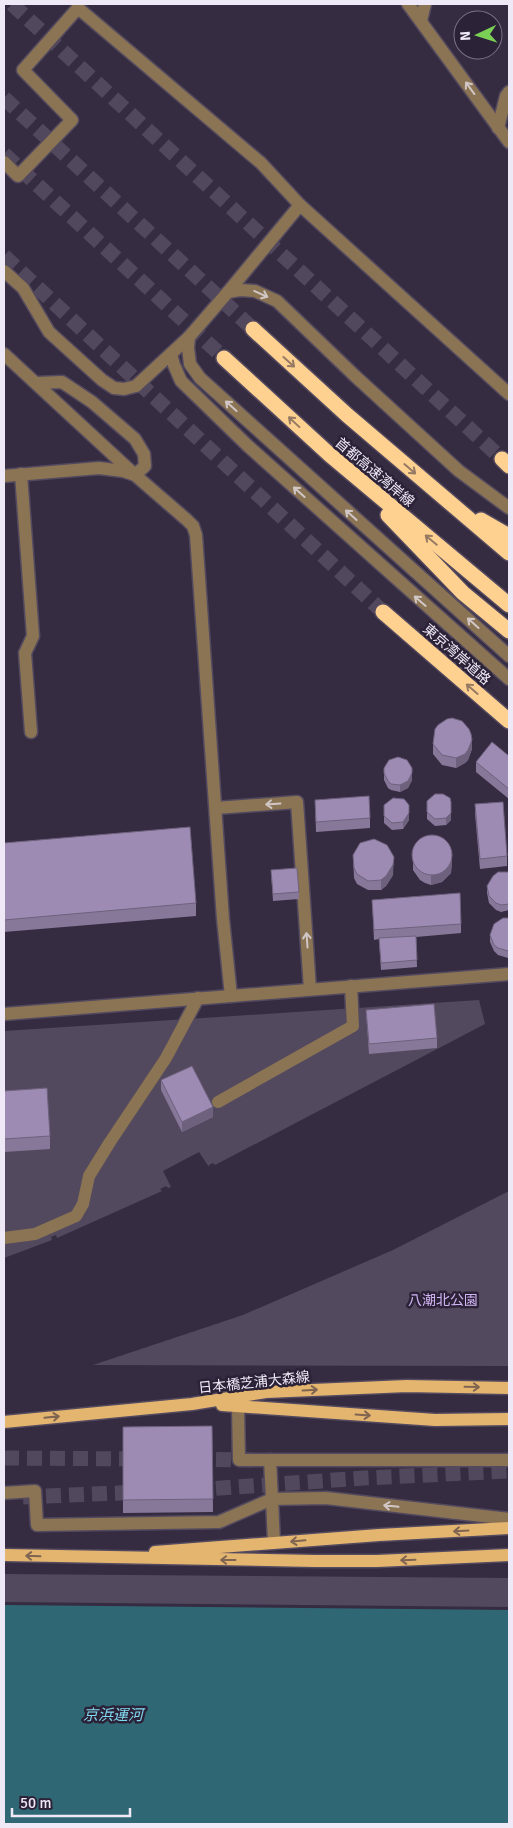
<svg xmlns="http://www.w3.org/2000/svg" width="513" height="1828" viewBox="0 0 513 1828" font-family="Signika,'Noto Sans JP',sans-serif">
  <rect width="100%" height="100%" fill="#362c42"/>
  <!-- green -->
  <g fill="#53495f">
    <polygon points="479,1000 485,1024 215,1165 213,1163 209,1165 209,1167 199,1152 163,1171 171,1187 168,1188 166,1186 160,1189 162,1191 57,1238 56,1235 51,1237 52,1240 4,1258 4,1031"/>
    <polygon points="509,1191 509,1366 93,1365 243,1315 393,1250"/>
    <polygon points="4,1574 509,1578 509,1607 4,1602"/>
  </g>
  <!-- water -->
  <polygon fill="#306774" points="4,1605 509,1610 509,1824 4,1824"/>
  <g fill="none" stroke-linecap="round" stroke-linejoin="round">
    <!-- highway-tunnel -->
    <g stroke="#52485d" stroke-width="15" stroke-dasharray="15 8" stroke-linecap="butt">
      <polyline points="12,4 502,459"/>
      <polyline points="4,98 253,329"/>
      <polyline points="4,154 224,358"/>
      <polyline points="4,256 383,612"/>
      <polyline points="4,1458 143,1459"/>
      <polyline points="193,1459 253,1460"/>
      <polyline points="193,1490 364,1478 509,1471"/>
      <polyline points="23,1497 142,1492"/>
    </g>
    <defs>
      <g id="minor">
        <polyline points="408,4 509,142"/>
        <polyline points="421,21 425,4"/>
        <polyline points="498,128 506,96 509,92"/>
        <polyline points="4,162 18,176 72,120 23,70 78,8 261,163 300,205"/>
        <polyline points="4,271 23,288 49,332 102,380 114,388 124,389 136,386 189,337"/>
        <polyline points="228,292 300,205 509,394"/>
        <polyline points="4,354 135,475 145,466 144,454 135,439 92,402 62,382 36,383"/>
        <polyline points="171,354 174,365 181,381 248,446 509,679"/>
        <polyline points="21,474 33,636 25,653 31,732"/>
        <polyline points="4,476 99,468 123,471 135,475 187,520 193,526 196,535 223,919 231,996 4,1014"/>
        <polyline points="509,508 459,471 355,376 277,301 255,291 240,290 228,292 189,337 188,348 190,364 200,378 509,656"/>
        <polyline points="216,808 297,802 310,989"/>
        <polyline points="231,996 509,974"/>
        <polyline points="218,1102 353,1026 351,986"/>
        <polyline points="4,1238 35,1234 76,1216 83,1204 89,1176 110,1142 166,1058 198,998"/>
        <polyline points="238,1406 239,1460 270,1460"/>
        <polyline points="4,1493 35,1491 37,1525 219,1522 272,1499 270,1460 509,1460"/>
        <polyline points="274,1543 272,1499 326,1498 509,1519"/>
      </g>
      <g id="major">
        <polyline points="222,1405 435,1420 509,1419"/>
        <polyline points="4,1422 192,1404 266,1392 407,1386 509,1388"/>
        <polyline points="155,1552 379,1535 509,1528"/>
        <polyline points="4,1555 315,1561 377,1561 509,1555"/>
      </g>
      <g id="highway">
        <polyline points="253,329 347,415 509,553"/>
        <polyline points="224,358 330,455 509,605"/>
        <polyline points="502,459 509,466"/>
        <polyline points="388,515 463,593 509,631"/>
        <polyline points="481,520 509,536"/>
        <polyline points="383,612 509,721"/>
      </g>
    </defs>
    <!-- minor casing -->
    <use href="#minor" stroke="#544a5f" stroke-width="15"/>
    <!-- major casing -->
    <use href="#major" stroke="#544a5f" stroke-width="15"/>
    <!-- highway casing -->
    <use href="#highway" stroke="#544a5f" stroke-width="18"/>
    <!-- minor -->
    <use href="#minor" stroke="#8b7453" stroke-width="12"/>
    <!-- major -->
    <use href="#major" stroke="#e4b56f" stroke-width="12"/>
    <!-- highway -->
    <use href="#highway" stroke="#ffd190" stroke-width="15"/>
  </g>
  <!-- wall -->
  <g fill="#87789a">
    <polygon points="433,744 472,749 468,760 465,763 456,768 442,765 433,754"/>
    <polygon points="509,756 509,799 476,772 476,762"/>
    <polygon points="384,773 412,780 408,788 400,792 391,790 388,788 384,780"/>
    <polygon points="315,800 370,818 370,828 316,832"/>
    <polygon points="427,801 451,808 451,820 446,825 435,826 427,819"/>
    <polygon points="475,804 507,856 507,866 480,869 475,814"/>
    <polygon points="384,805 409,820 403,829 392,830 384,823"/>
    <polygon points="4,843 196,903 196,916 4,932"/>
    <polygon points="413,848 452,860 451,873 442,882 431,885 425,883 420,880 413,870"/>
    <polygon points="353,855 393,875 386,886 381,890 368,890 357,884 354,878"/>
    <polygon points="271,870 299,892 299,899 273,901"/>
    <polygon points="509,872 509,910 501,912 496,910 489,903 487,893 487,886"/>
    <polygon points="372,900 461,924 461,933 416,937 417,967 381,970 379,939 374,940"/>
    <polygon points="509,918 509,957 508,958 498,955 494,951 490,942 490,935"/>
    <polygon points="366,1010 437,1038 437,1048 369,1054"/>
    <polygon points="161,1080 213,1117 182,1132 161,1090"/>
    <polygon points="4,1091 50,1136 50,1149 4,1152"/>
    <polygon points="212,1426 213,1512 123,1513 123,1427"/>
  </g>
  <!-- shaded-wall -->
  <g fill="#6e617d">
    <polygon points="472,740 472,749 468,760 465,763 456,768 456,758"/>
    <polygon points="412,773 412,780 408,788 400,792 400,785"/>
    <polygon points="451,802 451,820 446,825 446,818"/>
    <polygon points="409,813 409,820 403,829 403,822"/>
    <polygon points="452,850 452,860 451,873 442,882 431,885 431,875"/>
    <polygon points="394,857 393,875 386,886 381,890 381,880"/>
    <polygon points="213,1107 213,1117 182,1132 182,1122"/>
  </g>
  <!-- building -->
  <g fill="#9d8bb3" stroke="#6e617d">
    <polygon points="452,718 462,721 469,729 471,734 472,740 468,750 465,754 456,758 442,755 433,744 435,729 438,725 447,719"/>
    <polygon points="492,742 509,756 509,789 476,762"/>
    <polygon points="398,757 407,760 412,768 412,773 408,781 400,785 391,784 388,781 384,773 384,768 389,760"/>
    <polygon points="435,794 443,794 450,798 451,802 451,813 446,818 435,819 427,812 427,801"/>
    <polygon points="369,796 370,818 316,822 315,800"/>
    <polygon points="393,798 404,799 409,805 409,813 403,822 392,823 384,816 384,805"/>
    <polygon points="503,802 507,856 480,859 475,804"/>
    <polygon points="190,827 196,903 4,920 4,843"/>
    <circle cx="432" cy="855" r="20"/>
    <polygon points="374,839 387,845 394,857 393,865 386,876 381,880 368,881 357,874 354,868 353,855 360,843"/>
    <polygon points="297,868 299,892 273,894 271,870"/>
    <polygon points="498,872 509,872 509,904 501,905 496,903 489,896 487,886 493,876"/>
    <polygon points="460,893 461,924 374,930 372,900"/>
    <polygon points="503,918 509,918 509,951 508,951 498,948 494,945 490,935 494,924"/>
    <polygon points="416,936 417,960 381,963 379,938"/>
    <polygon points="434,1004 437,1038 369,1044 366,1010"/>
    <polygon points="192,1066 213,1107 182,1122 161,1080"/>
    <polygon points="47,1088 50,1136 4,1139 4,1091"/>
    <polygon points="212,1426 213,1499 123,1500 123,1427"/>
  </g>
  <!-- one-way arrows -->
  <defs><path id="oneway-shaft" d="M-6 0H5M1.5-3L5.5 0L1.5 3" fill="none" stroke-width="1.6" stroke-linecap="round" stroke-linejoin="round" transform="scale(1.25)"/></defs>
  <g stroke="#d1c6c6">
    <use href="#oneway-shaft" transform="translate(470 88) rotate(-126)"/>
    <use href="#oneway-shaft" transform="translate(261 294) rotate(24)"/>
    <use href="#oneway-shaft" transform="translate(231 406) rotate(-138)"/>
    <use href="#oneway-shaft" transform="translate(299 492) rotate(-138)"/>
    <use href="#oneway-shaft" transform="translate(351 515) rotate(-138)"/>
    <use href="#oneway-shaft" transform="translate(420 601) rotate(-139)"/>
    <use href="#oneway-shaft" transform="translate(473 623) rotate(-138)"/>
    <use href="#oneway-shaft" transform="translate(273 804) rotate(176)"/>
    <use href="#oneway-shaft" transform="translate(307 940) rotate(-94)"/>
    <use href="#oneway-shaft" transform="translate(391 1506) rotate(-174)"/>
  </g>
  <g stroke="#967a64">
    <use href="#oneway-shaft" transform="translate(289 362) rotate(42)"/>
    <use href="#oneway-shaft" transform="translate(294 422) rotate(-137)"/>
    <use href="#oneway-shaft" transform="translate(410 469) rotate(41)"/>
    <use href="#oneway-shaft" transform="translate(431 540) rotate(-140)"/>
    <use href="#oneway-shaft" transform="translate(472 689) rotate(-139)"/>
  </g>
  <g stroke="#7f6451">
    <use href="#oneway-shaft" transform="translate(472 1387) rotate(1)"/>
    <use href="#oneway-shaft" transform="translate(310 1390) rotate(-3)"/>
    <use href="#oneway-shaft" transform="translate(363 1415) rotate(4)"/>
    <use href="#oneway-shaft" transform="translate(52 1417) rotate(-6)"/>
    <use href="#oneway-shaft" transform="translate(461 1531) rotate(177)"/>
    <use href="#oneway-shaft" transform="translate(298 1541) rotate(175)"/>
    <use href="#oneway-shaft" transform="translate(33 1556) rotate(-178)"/>
    <use href="#oneway-shaft" transform="translate(228 1560) rotate(-180)"/>
    <use href="#oneway-shaft" transform="translate(408 1560) rotate(178)"/>
  </g>
  <g text-anchor="middle" stroke-width="5" stroke-linejoin="round" paint-order="stroke">
    <!-- street labels -->
    <g font-size="14" fill="#efe9f7" stroke="#2c2238">
      <text transform="translate(375 472) rotate(40)" y="5">首都高速湾岸線</text>
      <text transform="translate(457 654) rotate(41)" y="5">東京湾岸道路</text>
      <text transform="translate(254 1382) rotate(-6)" y="5">日本橋芝浦大森線</text>
    </g>
    <!-- park labels -->
    <g font-size="14" fill="#d2b5f4" stroke="#2c2238">
      <text x="443" y="1305">八潮北公園</text>
    </g>
    <!-- water labels -->
    <g font-size="15" font-style="italic" fill="#80daf0" stroke="#2c2238">
      <text x="113" y="1720">京浜運河</text>
    </g>
  </g>
  <!-- border -->
  <rect width="513" height="1828" fill="none" stroke="#efe9f7" stroke-width="10"/>
  <!-- north arrow -->
  <g transform="translate(478 35) rotate(266)"><circle r="24" fill="#2c2238" stroke="#7a7284"/>
  <path d="M0-4L9 19L0 12L-9 19Z" fill="#7bd156"/>
  <text y="-8" font-size="14" font-weight="bold" text-anchor="middle" fill="#efe9f7">N</text>
  </g>
  <!-- scale -->
  <path d="M12 1808v8h118v-8" fill="none" stroke="#efe9f7" stroke-width="2.5"/>
  <text x="20" y="1808" font-size="15" fill="#efe9f7" stroke="#2c2238" stroke-width="4" paint-order="stroke">50 m</text>
</svg>
